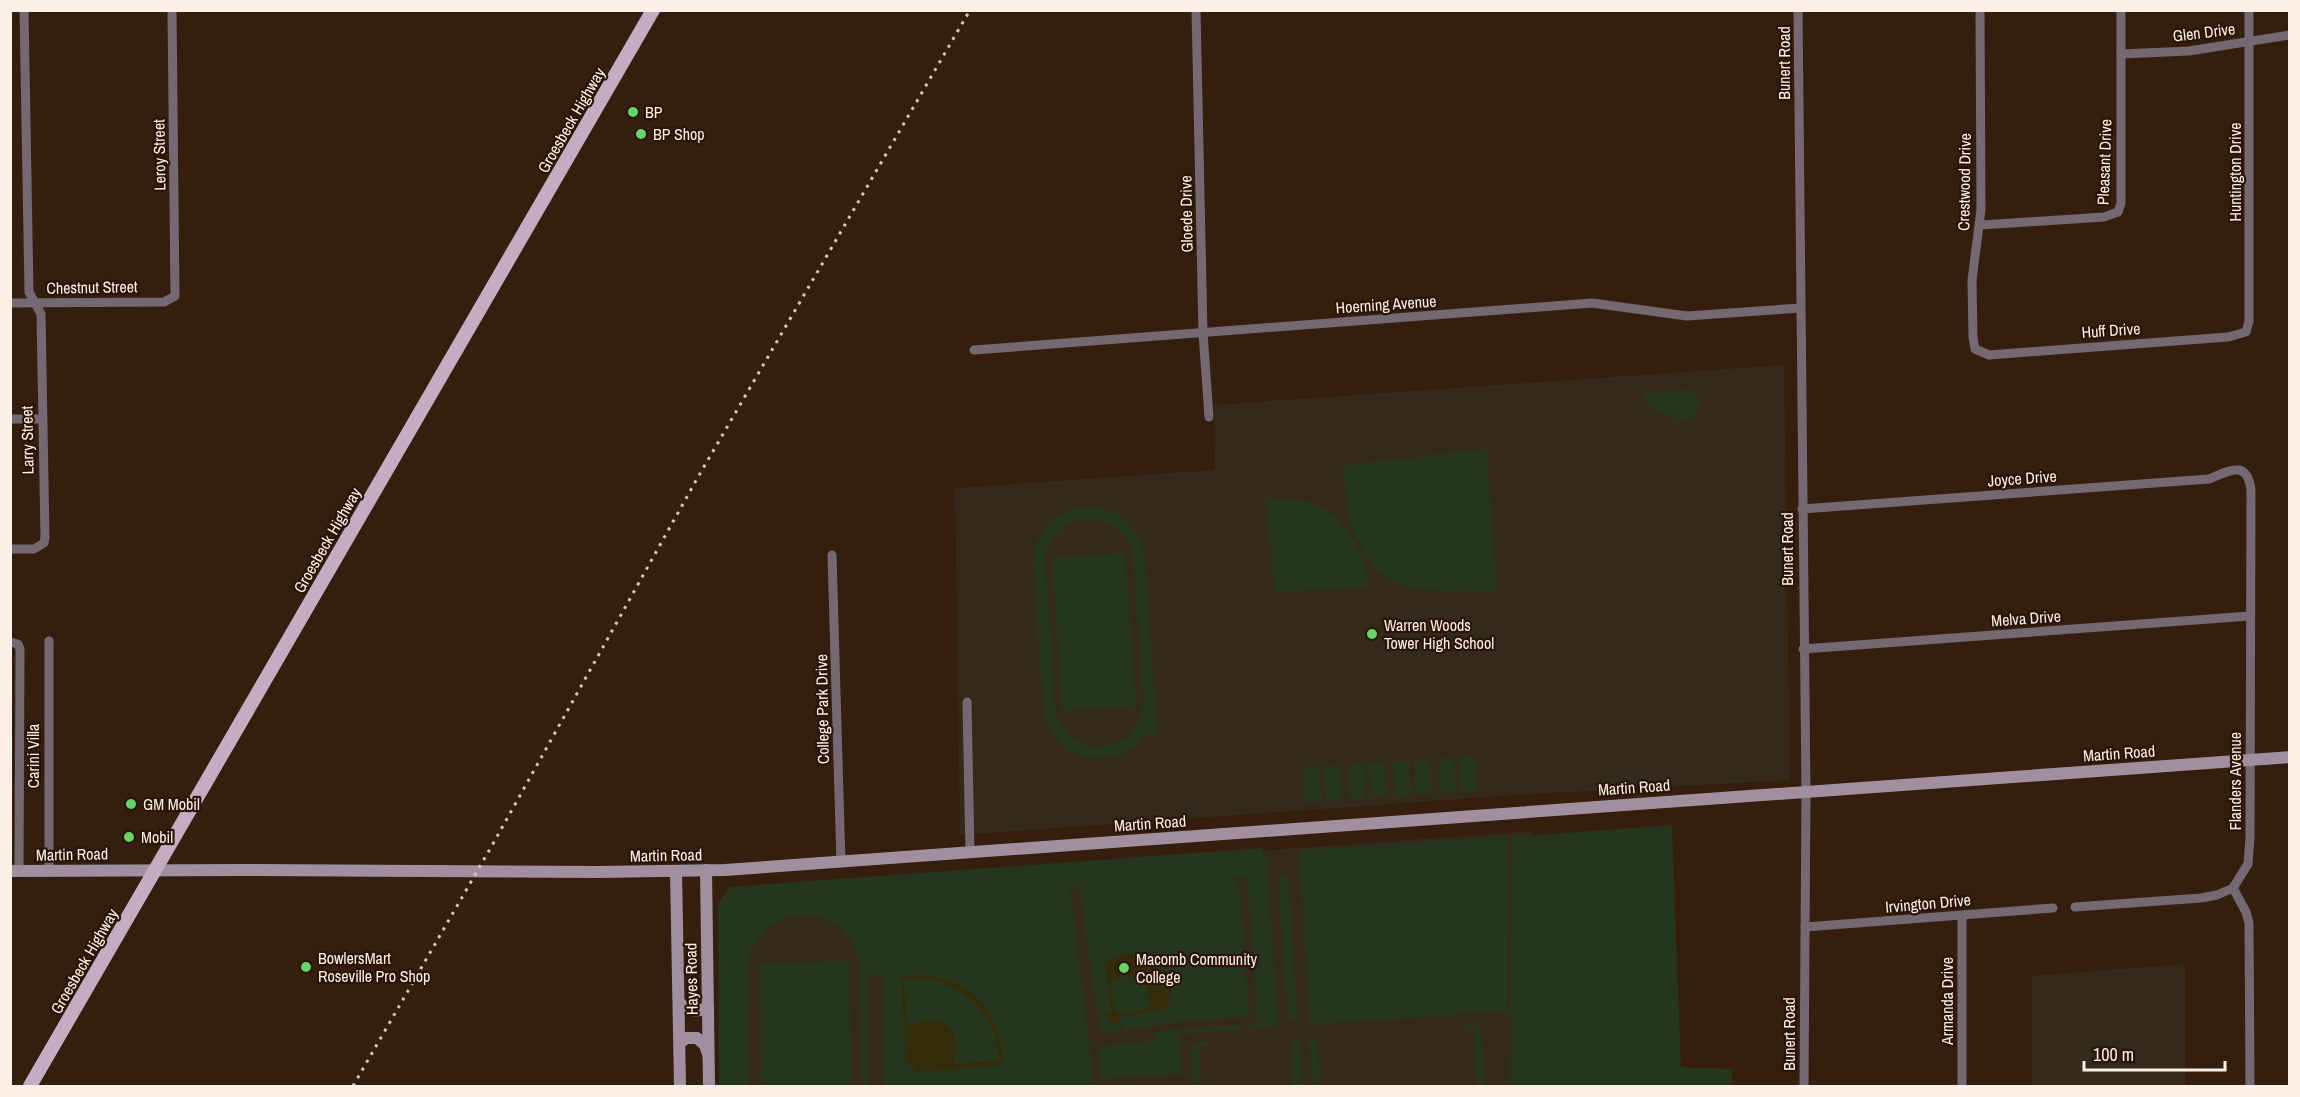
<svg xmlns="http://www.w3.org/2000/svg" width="2300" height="1097" viewBox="0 0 2300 1097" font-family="'Archivo Narrow',sans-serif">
  <rect width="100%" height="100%" fill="#351e0d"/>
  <!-- education -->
  <g fill="#342a1a">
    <polygon points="1784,365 1790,780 1515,795 960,835 955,488 1215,470 1214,405"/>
    <polygon points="1532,831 1527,1086 720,1086 718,903 728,889"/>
    <polygon points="2185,964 2185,1086 2032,1086 2032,976"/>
  </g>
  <!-- green -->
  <g fill="#25361c" fill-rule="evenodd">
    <path d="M 1689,390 L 1696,392 C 1703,405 1697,420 1681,419 C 1674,419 1650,408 1646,403 C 1643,399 1644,398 1644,394 Z"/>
    <polygon points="1486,449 1497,590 1476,592 1415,589 1398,584 1378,572 1356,538 1348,517 1343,466"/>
    <path d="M 1265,498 C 1280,499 1296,499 1311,503 C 1345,514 1367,554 1369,587 L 1275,592 Z"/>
    <path d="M 1085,506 C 1117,506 1140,526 1145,558 L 1157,734 L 1145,735 L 1135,746 L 1120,755 L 1094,759 L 1069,751 L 1051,732 L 1043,707 L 1033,565 C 1033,533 1054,511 1085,506 ZM 1086,518 C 1111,518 1129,533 1133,558 L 1143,700 C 1142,758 1064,764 1055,706 L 1045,558 C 1049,536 1064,521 1086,518 Z"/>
    <polygon points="1125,553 1136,706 1062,711 1052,558"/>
    <polygon points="1475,757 1477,790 1461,791 1459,758"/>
    <polygon points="1454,758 1456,792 1440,793 1438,759"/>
    <polygon points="1430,760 1432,793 1416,794 1414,761"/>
    <polygon points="1409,761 1411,795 1395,796 1393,762"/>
    <polygon points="1384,763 1387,796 1371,797 1368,764"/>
    <polygon points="1364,764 1366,798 1350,799 1348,765"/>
    <polygon points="1340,766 1342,800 1326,801 1324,767"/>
    <polygon points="1319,767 1321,801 1305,802 1303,768"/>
    <polygon points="1672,825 1681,1067 1732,1069 1732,1086 1510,1086 1512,837"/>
    <polygon points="1507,836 1507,1011 1310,1024 1299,850"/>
    <path d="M 1262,848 L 1266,858 L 1278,1022 L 1274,1026 L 1250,1028 L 1249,1025 L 1257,1023 L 1247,877 L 1231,877 L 1239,883 L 1249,1016 L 1185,1021 L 1115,1032 L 1103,1031 L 1099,1024 L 1080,891 L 1082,887 L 1070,888 L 1094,1086 L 884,1086 L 882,977 L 866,975 L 868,1086 L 862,1086 L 860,971 C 854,896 751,898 747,972 L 749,1086 L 719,1086 L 718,903 L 729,887 Z"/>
    <polygon points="1284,874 1288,880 1298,1017 1293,1021 1288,1018 1278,880 1280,875"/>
    <polygon points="849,961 851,1086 761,1086 760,963"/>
    <polygon points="1243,1025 1243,1029 1179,1034 1182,1073 1100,1079 1098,1048 1155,1040 1154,1032"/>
    <polygon points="1466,1025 1474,1025 1479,1029 1481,1034 1485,1086 1477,1086 1474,1028 1466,1028"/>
    <polygon points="1314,1036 1317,1039 1320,1086 1313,1086 1309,1040"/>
    <polygon points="1294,1040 1300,1043 1303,1086 1293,1086 1290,1045"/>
    <polygon points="1206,1041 1206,1046 1199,1047 1201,1086 1193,1086 1191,1050 1194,1044"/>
  </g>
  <!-- sand -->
  <g fill="#342b0a" fill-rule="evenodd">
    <path d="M 1124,954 C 1152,952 1184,981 1166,1009 L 1121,1017 L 1119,1022 L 1124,1031 L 1122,1031 L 1116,1023 L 1111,1023 L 1107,1016 L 1098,1014 L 1097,1011 L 1108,1013 L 1111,1010 L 1105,965 L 1109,960 ZM 1141,974 L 1146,978 L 1150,1002 L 1148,1009 L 1120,1014 L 1114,1010 L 1110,982 L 1116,978 Z"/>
    <path d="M 919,975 C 971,978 1002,1014 1003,1065 L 918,1072 L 908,1064 L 908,1060 L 906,1060 L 901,977 ZM 904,979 C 955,974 998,1010 999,1061 L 953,1064 L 956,1044 L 953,1032 L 942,1022 L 930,1019 L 907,1026 Z"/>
  </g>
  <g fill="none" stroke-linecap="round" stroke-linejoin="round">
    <!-- street -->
    <g stroke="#746973" stroke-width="9">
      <polyline points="1196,10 1203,333 1209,417"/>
      <polyline points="1798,10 1806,792 1804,1086"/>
      <polyline points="1980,10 1981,210 1972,280 1973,337 1975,349 1989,355 2228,337 2246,332 2249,321 2249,10"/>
      <polyline points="2121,54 2189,51 2290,35"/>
      <polyline points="1981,225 2104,217 2118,212 2121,203 2121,10"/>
      <polyline points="10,303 164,302 175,296 172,10"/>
      <polyline points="974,350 1592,303 1687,316 1800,308"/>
      <polyline points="10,419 42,419"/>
      <path d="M 1802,509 L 2209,479 C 2229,471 2247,459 2251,490 L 2250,838 L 2248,864 L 2233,888 L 2246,912 L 2249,923 L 2250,1086"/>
      <polyline points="10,549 34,549 44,543 45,537 41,314 29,292 24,10"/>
      <polyline points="832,555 841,863"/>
      <polyline points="49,641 49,871"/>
      <polyline points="10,642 18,644 20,649 19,871"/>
      <polyline points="1803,649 2250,616"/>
      <polyline points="967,702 970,853"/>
      <polyline points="2075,907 2201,898 2217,895 2233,888"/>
      <polyline points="1962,916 1962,1086"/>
      <polyline points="1805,927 2053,908"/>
    </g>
    <!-- secondary -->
    <g stroke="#a18f9f" stroke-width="12">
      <polyline points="706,870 709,1086"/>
      <polyline points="10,871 242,870 598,872 725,870 2290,757"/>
      <polyline points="676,871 680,1086"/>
      <path d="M 679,1002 C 686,1011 697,1013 708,1007"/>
      <polyline points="680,1043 686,1038 697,1038 705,1045 708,1054"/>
    </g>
    <!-- primary -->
    <polyline stroke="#c4adc2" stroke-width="14" points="30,1086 653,10"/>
    <!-- rail -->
    <polyline stroke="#d6c7bc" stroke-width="3" stroke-dasharray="3 6" stroke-linecap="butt" points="353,1086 494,842 698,477 970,10"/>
  </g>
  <!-- markers -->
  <g fill="#67d466" stroke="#2a1505" stroke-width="2">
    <circle cx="633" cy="112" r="6"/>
    <circle cx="641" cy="134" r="6"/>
    <circle cx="1372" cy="634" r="6"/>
    <circle cx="131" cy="804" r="6"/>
    <circle cx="129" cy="837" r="6"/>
    <circle cx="306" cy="967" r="6"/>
    <circle cx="1124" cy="968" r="6"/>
  </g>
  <g text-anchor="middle" stroke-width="4.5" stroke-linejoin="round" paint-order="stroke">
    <!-- street labels -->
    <g font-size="16" fill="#fdf0e7" stroke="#2a1505">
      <text transform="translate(2204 32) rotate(-7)" y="6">Glen Drive</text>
      <text transform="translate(1784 63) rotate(-90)" y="6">Bunert Road</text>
      <text transform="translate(571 120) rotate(-60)" y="6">Groesbeck Highway</text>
      <text transform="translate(159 155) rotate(-91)" y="6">Leroy Street</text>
      <text transform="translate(2104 162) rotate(-88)" y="6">Pleasant Drive</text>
      <text transform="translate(2235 172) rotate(-90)" y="6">Huntington Drive</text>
      <text transform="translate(1964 182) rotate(-89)" y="6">Crestwood Drive</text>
      <text transform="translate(1186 214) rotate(-91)" y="6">Gloede Drive</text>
      <text transform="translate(92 287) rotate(-1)" y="6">Chestnut Street</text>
      <text transform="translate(1386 304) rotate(-4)" y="6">Hoerning Avenue</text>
      <text transform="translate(2111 330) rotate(-4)" y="6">Huff Drive</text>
      <text transform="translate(27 440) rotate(-91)" y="6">Larry Street</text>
      <text transform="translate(2022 478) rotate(-4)" y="6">Joyce Drive</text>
      <text transform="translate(327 540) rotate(-60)" y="6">Groesbeck Highway</text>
      <text transform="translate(1787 549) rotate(-90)" y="6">Bunert Road</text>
      <text transform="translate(2026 618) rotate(-4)" y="6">Melva Drive</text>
      <text transform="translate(822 709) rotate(-91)" y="6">College Park Drive</text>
      <text transform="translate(2119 753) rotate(-4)" y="6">Martin Road</text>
      <text transform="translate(33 756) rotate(-90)" y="6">Carini Villa</text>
      <text transform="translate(2235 781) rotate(-90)" y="6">Flanders Avenue</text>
      <text transform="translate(1634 787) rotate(-4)" y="6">Martin Road</text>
      <text transform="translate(1150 823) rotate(-4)" y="6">Martin Road</text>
      <text transform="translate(72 854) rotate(-1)" y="6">Martin Road</text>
      <text transform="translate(666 855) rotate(-1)" y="6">Martin Road</text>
      <text transform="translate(1928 903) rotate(-5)" y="6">Irvington Drive</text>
      <text transform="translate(84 961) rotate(-60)" y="6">Groesbeck Highway</text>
      <text transform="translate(691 979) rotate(-91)" y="6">Hayes Road</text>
      <text transform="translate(1947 1001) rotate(-90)" y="6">Armanda Drive</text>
      <text transform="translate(1789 1034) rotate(-90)" y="6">Bunert Road</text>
    </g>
    <!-- poi labels -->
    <g font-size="16" fill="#fdf0e7" stroke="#2a1505" text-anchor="start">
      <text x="645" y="118">BP</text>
      <text x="653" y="140">BP Shop</text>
      <text x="1384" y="631">Warren Woods<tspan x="1384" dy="18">Tower High School</tspan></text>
      <text x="143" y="810">GM Mobil</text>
      <text x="141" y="843">Mobil</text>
      <text x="318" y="964">BowlersMart<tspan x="318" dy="18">Roseville Pro Shop</tspan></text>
      <text x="1136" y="965">Macomb Community<tspan x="1136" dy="18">College</tspan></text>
    </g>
  </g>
  <!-- border -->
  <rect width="2300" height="1097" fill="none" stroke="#fdf0e7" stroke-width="24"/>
  <!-- scale -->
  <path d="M2084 1061v9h141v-9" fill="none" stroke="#fdf0e7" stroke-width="3"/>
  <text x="2093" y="1061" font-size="18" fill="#fdf0e7" stroke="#2a1505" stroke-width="4.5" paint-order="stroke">100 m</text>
</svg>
